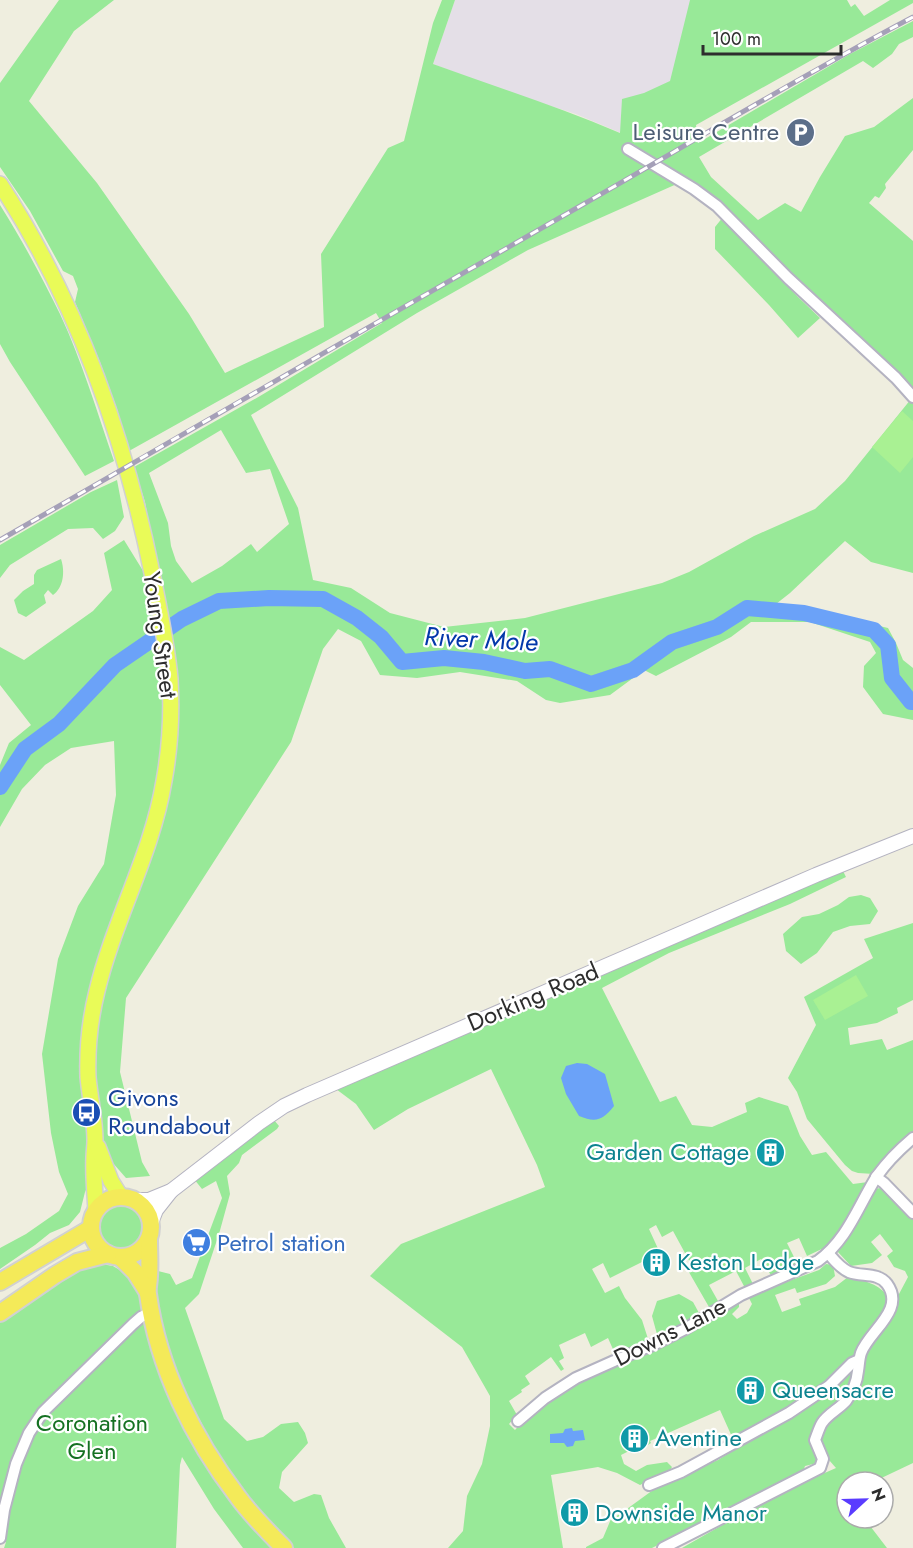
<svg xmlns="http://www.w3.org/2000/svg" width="913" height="1548" viewBox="0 0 913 1548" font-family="Jost,sans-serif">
  <rect width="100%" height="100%" fill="#efeedf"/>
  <!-- industrial -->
  <polygon fill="#e4dfe7" points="455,0 691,0 690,107 621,133 576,114 513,94 433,64"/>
  <!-- green -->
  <g fill="#98e998" fill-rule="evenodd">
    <path d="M 59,0 L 114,0 L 74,31 L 29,101 L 97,183 L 189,314 L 225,373 L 324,327 L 321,254 L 388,148 L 404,141 L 433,23 L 442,0 L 455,0 L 433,64 C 496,87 559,107 620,133 L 622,99 L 644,93 L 670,81 L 690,0 L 847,0 L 851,7 L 855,4 L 864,16 L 890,0 L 913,0 L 913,3 L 696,125 L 698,143 L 850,54 L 913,21 L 913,37 L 899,44 L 892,54 L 873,68 L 863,61 L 699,157 L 711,177 L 758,220 L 785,203 L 801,212 L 820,177 L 845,136 L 874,127 L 913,98 L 913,150 L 885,184 L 886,188 L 879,198 L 875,196 L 869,203 L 913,241 L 913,388 L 912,388 L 766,250 L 722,203 L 684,178 L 679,183 L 528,250 L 417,313 L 251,415 L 298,508 L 313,580 L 351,588 L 390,613 L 444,627 L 525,618 L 662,583 L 689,572 L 754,536 L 815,509 L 845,481 L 911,399 L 913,400 L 913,573 L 871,562 L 845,541 L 790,593 L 776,604 L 808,609 L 888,628 L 896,643 L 903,660 L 913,668 L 913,720 L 883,714 L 863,687 L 864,666 L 876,653 L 870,642 L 810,622 L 751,622 L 731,637 L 656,676 L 644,670 L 610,695 L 560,703 L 546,700 L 517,681 L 460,672 L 417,678 L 380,675 L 361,641 L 338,629 L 323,649 L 291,742 L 126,998 L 120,1072 L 142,1162 L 150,1176 L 126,1178 L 112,1162 L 93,1175 L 85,1192 L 80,1212 L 69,1225 L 50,1233 L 35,1245 L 0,1269 L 0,1248 L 26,1234 L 59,1211 L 68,1194 L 59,1172 L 51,1133 L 42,1054 L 58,959 L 78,906 L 104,864 L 116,795 L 114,741 L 71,748 L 45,765 L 22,789 L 0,827 L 0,765 L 9,743 L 31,725 L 0,685 L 0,647 L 24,660 L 93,611 L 112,590 L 104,553 L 124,540 L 145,574 L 156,561 L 145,502 L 134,467 L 260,396 L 382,323 L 376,313 L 129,451 L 117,409 L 100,362 L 75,302 L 78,289 L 73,276 L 63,271 L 30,211 L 0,167 L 0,83 ZM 221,430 L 246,473 L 270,469 L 289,524 L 257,552 L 251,544 L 222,566 L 192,583 L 176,561 L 171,546 L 168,523 L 149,473 Z"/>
    <path d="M 0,205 C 22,240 42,277 60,314 C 82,361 97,412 114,461 L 85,476 L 10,362 L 0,344 Z"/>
    <polygon points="723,217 798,297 820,318 798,338 769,305 715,249 715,227"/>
    <polygon points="117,480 124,517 115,531 103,539 93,528 68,529 10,565 0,578 0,545 91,492"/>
    <path d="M 61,559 C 65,571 64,587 53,595 L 48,590 L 44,595 L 46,603 L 26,617 L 18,613 L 14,600 L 23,591 L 34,584 L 34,575 L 37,570 Z"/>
    <path d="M 843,871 L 846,877 L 790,904 L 669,953 L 602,988 L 660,1102 L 676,1096 L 692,1125 L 712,1127 L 747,1112 L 745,1103 L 759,1097 L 788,1106 L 800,1136 L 812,1155 L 826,1152 L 853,1184 L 868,1182 L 845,1225 L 826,1247 L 807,1256 L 799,1238 L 787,1243 L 798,1265 L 772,1277 L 761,1259 L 745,1268 L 753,1284 L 745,1288 L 736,1271 L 709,1285 L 718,1301 L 709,1307 L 686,1267 L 691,1264 L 673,1231 L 662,1237 L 656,1225 L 649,1229 L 660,1253 L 650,1258 L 648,1253 L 644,1255 L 646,1260 L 610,1278 L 603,1263 L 592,1269 L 605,1293 L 619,1286 L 625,1298 L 642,1320 L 649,1342 L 616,1356 L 608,1338 L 591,1347 L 585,1333 L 559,1345 L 564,1358 L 559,1361 L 564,1369 L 561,1371 L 551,1357 L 525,1376 L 530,1384 L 521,1390 L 522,1392 L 509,1401 L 517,1415 L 509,1424 L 515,1430 L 522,1422 L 578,1379 L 739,1301 L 739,1307 L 732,1314 L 737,1319 L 747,1313 L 752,1304 L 748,1296 L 819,1270 L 826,1264 L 833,1265 L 835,1276 L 826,1284 L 797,1293 L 795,1288 L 775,1295 L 782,1312 L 801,1305 L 799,1299 L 835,1287 L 848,1277 C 862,1280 877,1283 887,1295 L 899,1294 L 908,1277 L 905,1271 L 894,1267 L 887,1256 L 893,1251 L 880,1234 L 871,1242 L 882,1255 L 872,1263 L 851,1266 L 837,1251 L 875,1189 L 885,1187 L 913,1218 L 913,1463 L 873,1482 L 847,1482 L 847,1518 L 864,1518 L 887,1548 L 682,1548 C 732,1519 783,1491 836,1468 L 829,1460 L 805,1466 L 803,1472 L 652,1548 L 586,1548 L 586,1547 L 603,1538 L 611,1519 L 620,1514 L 664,1482 L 718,1460 L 737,1448 L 720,1410 L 650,1441 L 651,1443 L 645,1447 L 643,1444 L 621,1455 L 624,1464 L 636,1471 L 647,1465 L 667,1462 L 672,1467 L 670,1470 L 640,1485 L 617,1473 L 598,1467 L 551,1475 L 563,1548 L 448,1548 L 463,1531 L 467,1496 L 482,1464 L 490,1426 L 490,1396 L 462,1347 L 370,1276 L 401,1244 L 545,1187 L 537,1165 L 491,1069 L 408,1109 L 374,1130 L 356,1104 L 336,1089 L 664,947 Z"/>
    <polygon points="861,895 870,898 878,911 870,924 850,926 833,932 817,953 801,964 786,951 783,934 802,917 819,914 838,905 849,897"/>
    <polygon points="913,923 913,1000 897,1008 898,1013 877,1023 848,1028 850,1045 882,1039 887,1050 913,1040 913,1134 874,1174 858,1173 852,1171 845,1165 807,1119 797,1092 788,1078 816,1025 804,997 873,958 864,939"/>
    <path d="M 274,1120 L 279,1126 L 277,1129 L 242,1155 L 239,1163 L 227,1176 L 230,1194 L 219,1234 L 199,1294 L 185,1308 L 224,1419 L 247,1441 L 263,1437 L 281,1424 L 298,1422 L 305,1433 L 308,1443 L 282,1472 L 279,1488 L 294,1502 L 314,1494 L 321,1495 L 329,1518 L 346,1548 L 294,1548 C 267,1518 240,1489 218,1455 C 211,1445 206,1433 201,1422 C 185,1391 138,1303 158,1271 L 170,1274 L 176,1285 L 192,1278 L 222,1198 L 216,1181 L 202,1189 L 194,1179 Z"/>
    <circle cx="121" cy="1226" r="23"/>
    <polygon points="101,1264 113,1266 128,1275 138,1290 154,1351 173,1395 277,1548 243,1548 214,1509 182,1457 180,1465 176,1548 4,1548 6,1542 0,1539 0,1322 76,1269"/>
    <polygon points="679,1294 693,1302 699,1313 658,1338 652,1316 657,1301"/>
  </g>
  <!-- pitch -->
  <g fill="#a9f193">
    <polygon points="902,411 913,421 913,457 900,473 872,447"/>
    <polygon points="856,975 868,996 825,1020 813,1000"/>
  </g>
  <!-- water -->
  <g fill="#6ba2f8">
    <path d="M 577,1063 L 587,1064 L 605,1074 L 614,1106 C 603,1120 596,1123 579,1116 L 566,1094 L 561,1078 L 566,1066 Z"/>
    <polygon points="572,1428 573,1431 583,1430 585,1440 575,1441 573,1446 567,1447 564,1443 550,1443 550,1434 563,1433 565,1429"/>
  </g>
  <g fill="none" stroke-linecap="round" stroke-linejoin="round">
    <!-- river -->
    <polyline stroke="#6ba2f8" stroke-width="16" points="0,787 25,749 59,724 115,665 182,619 219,601 269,598 323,599 357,618 381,637 402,662 444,658 484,662 525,671 550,669 591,684 633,670 672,642 717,627 747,608 804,613 874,630 888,645 892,678 911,702 913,702"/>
    <defs>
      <g id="minor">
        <polyline points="628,149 694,189 717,206 788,278 896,378 913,397"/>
        <polyline points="876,1177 884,1183 913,1213"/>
        <path d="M 518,1421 L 545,1398 L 576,1378 L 614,1361 L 655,1344 L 685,1329 L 741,1295 L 818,1261 C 848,1239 858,1206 877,1176 C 887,1162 900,1149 913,1138"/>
        <polyline points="649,1485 681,1472 789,1413 829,1386 852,1363 859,1360"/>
        <polyline points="0,1538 4,1510 16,1464 29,1433 43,1412 133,1324 141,1317 151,1312"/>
        <path d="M 663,1548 L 820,1468 L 823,1459 L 815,1440 C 817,1435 819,1428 822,1423 C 828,1414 839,1409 846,1401 C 852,1393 857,1381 858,1371 C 859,1365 859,1359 861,1353 C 869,1331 906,1310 887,1284 C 878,1272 862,1277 849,1272 C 840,1268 834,1260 828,1253"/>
      </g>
      <g id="secondary">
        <polyline points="135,1200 149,1200 171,1191 259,1123 284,1106 307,1095 816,875 913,836"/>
        <polyline points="151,1223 156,1210 171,1191"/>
      </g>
      <g id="primary">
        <path d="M 0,184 C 77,302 124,435 152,573 C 159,608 167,644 170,679 C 172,713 170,748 164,781 C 152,854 114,920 97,991 C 90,1019 87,1048 88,1077 C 90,1098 95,1120 95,1141 C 95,1146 94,1152 94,1157 C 93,1175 95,1193 96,1211"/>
        <polyline points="98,1147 111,1181 121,1197"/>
      </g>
      <g id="trunk">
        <circle cx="121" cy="1227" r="30"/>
        <path d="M 149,1239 C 149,1251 150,1264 149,1276 C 149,1282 147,1288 148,1294 C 158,1368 193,1438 238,1497 C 251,1515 268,1532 284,1548"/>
        <polyline points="120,1257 135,1272 147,1291"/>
        <polyline points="0,1282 91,1228"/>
        <polyline points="0,1313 55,1275 77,1262 108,1254"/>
      </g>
    </defs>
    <!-- minor casing -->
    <use href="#minor" stroke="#b4b3c1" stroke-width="14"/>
    <!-- secondary casing -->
    <use href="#secondary" stroke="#b4b3c1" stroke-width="16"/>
    <!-- primary casing -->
    <use href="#primary" stroke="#d1d1d1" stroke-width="18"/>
    <!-- trunk casing -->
    <use href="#trunk" stroke="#d1d1d1" stroke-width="20"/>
    <!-- minor -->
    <use href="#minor" stroke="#fff" stroke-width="10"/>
    <!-- secondary -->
    <use href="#secondary" stroke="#fff" stroke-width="14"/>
    <!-- primary -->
    <use href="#primary" stroke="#e9fb58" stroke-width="15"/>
    <!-- trunk -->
    <use href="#trunk" stroke="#f4ea59" stroke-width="16"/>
    <defs>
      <path id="rail" d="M 0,540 C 193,428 388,316 582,205 C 692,142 801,76 913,17"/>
    </defs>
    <!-- rail casing -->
    <use href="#rail" stroke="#a5a0b8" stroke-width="5"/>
    <!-- rail -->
    <use href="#rail" stroke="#fff" stroke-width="3" stroke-dasharray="9" stroke-linecap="butt"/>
  </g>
  <!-- icons -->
  <defs>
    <symbol id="parking-disc" viewBox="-11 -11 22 22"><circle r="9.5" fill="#5c6f8a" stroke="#fff"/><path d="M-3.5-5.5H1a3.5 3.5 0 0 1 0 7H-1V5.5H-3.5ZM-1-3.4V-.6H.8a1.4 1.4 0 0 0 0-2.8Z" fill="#fff"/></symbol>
    <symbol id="bus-disc" viewBox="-11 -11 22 22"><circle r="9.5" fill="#1a4fb4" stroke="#fff"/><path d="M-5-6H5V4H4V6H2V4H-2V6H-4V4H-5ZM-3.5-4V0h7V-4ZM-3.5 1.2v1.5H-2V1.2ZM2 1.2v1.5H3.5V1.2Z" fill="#fff"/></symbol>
    <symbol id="building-disc" viewBox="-11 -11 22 22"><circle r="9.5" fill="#0f9aa8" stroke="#fff"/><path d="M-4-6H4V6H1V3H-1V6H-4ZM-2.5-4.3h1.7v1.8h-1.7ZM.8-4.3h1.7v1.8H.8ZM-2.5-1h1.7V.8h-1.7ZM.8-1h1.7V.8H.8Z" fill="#fff"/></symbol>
    <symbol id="supermarket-disc" viewBox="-11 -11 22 22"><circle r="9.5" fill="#3f7fe0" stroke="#fff"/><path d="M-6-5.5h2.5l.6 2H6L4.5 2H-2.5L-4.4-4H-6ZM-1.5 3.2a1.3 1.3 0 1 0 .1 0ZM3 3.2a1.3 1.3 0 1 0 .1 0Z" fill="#fff"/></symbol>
  </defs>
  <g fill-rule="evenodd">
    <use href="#parking-disc" x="784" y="116" width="33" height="33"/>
    <use href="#bus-disc" x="70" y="1096" width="33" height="33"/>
    <use href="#building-disc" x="754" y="1136" width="33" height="33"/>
    <use href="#supermarket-disc" x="180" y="1226" width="33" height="33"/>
    <use href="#building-disc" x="640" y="1246" width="33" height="33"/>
    <use href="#building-disc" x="734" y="1374" width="33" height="33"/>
    <use href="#building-disc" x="618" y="1422" width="33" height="33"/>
    <use href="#building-disc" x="558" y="1496" width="33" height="33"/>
  </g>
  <g text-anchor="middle" stroke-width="4.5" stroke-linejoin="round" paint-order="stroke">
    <!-- service labels -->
    <g font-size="24" fill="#4e5e75" stroke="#fff" text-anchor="end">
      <text x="779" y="140">Leisure Centre</text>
    </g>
    <!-- street labels -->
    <g font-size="24" fill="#2d2d2d" stroke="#fff">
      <text transform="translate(160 635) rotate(82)" y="8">Young Street</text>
      <text transform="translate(533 997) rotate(-23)" y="8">Dorking Road</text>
      <text transform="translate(670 1332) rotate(-27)" y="8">Downs Lane</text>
    </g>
    <!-- transit labels -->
    <g font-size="24" fill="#164399" stroke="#fff" text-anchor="start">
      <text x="108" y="1106">Givons<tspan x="108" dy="28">Roundabout</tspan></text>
    </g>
    <!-- culture labels -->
    <g font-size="24" fill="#0d838f" stroke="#fff" text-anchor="start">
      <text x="749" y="1160" text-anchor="end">Garden Cottage</text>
      <text x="677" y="1270">Keston Lodge</text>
      <text x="772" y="1398">Queensacre</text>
      <text x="655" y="1446">Aventine</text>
      <text x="595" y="1521">Downside Manor</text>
    </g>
    <!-- shop labels -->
    <g font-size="24" fill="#366cbe" stroke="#fff" text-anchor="start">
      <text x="217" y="1251">Petrol station</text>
    </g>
    <!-- park labels -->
    <g font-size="24" fill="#157122" stroke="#fff">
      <text x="92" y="1431">Coronation<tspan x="92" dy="28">Glen</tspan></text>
    </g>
    <!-- water labels -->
    <g font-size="26" font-style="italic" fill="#0338aa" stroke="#fff">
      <text transform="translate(481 639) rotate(3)" y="9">River Mole</text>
    </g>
  </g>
  <!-- north arrow -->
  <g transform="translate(865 1500) rotate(68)"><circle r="28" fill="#ffffff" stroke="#ababab" stroke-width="1.5"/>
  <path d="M0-4.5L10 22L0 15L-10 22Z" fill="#5a3cff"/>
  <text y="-9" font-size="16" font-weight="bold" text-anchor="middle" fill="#2d2d2d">N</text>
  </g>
  <!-- scale -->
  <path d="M703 45v9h138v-9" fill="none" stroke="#2d2d2d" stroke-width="3"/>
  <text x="712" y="45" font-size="18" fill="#2d2d2d" stroke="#ffffff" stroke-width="4.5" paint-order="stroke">100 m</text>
</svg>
